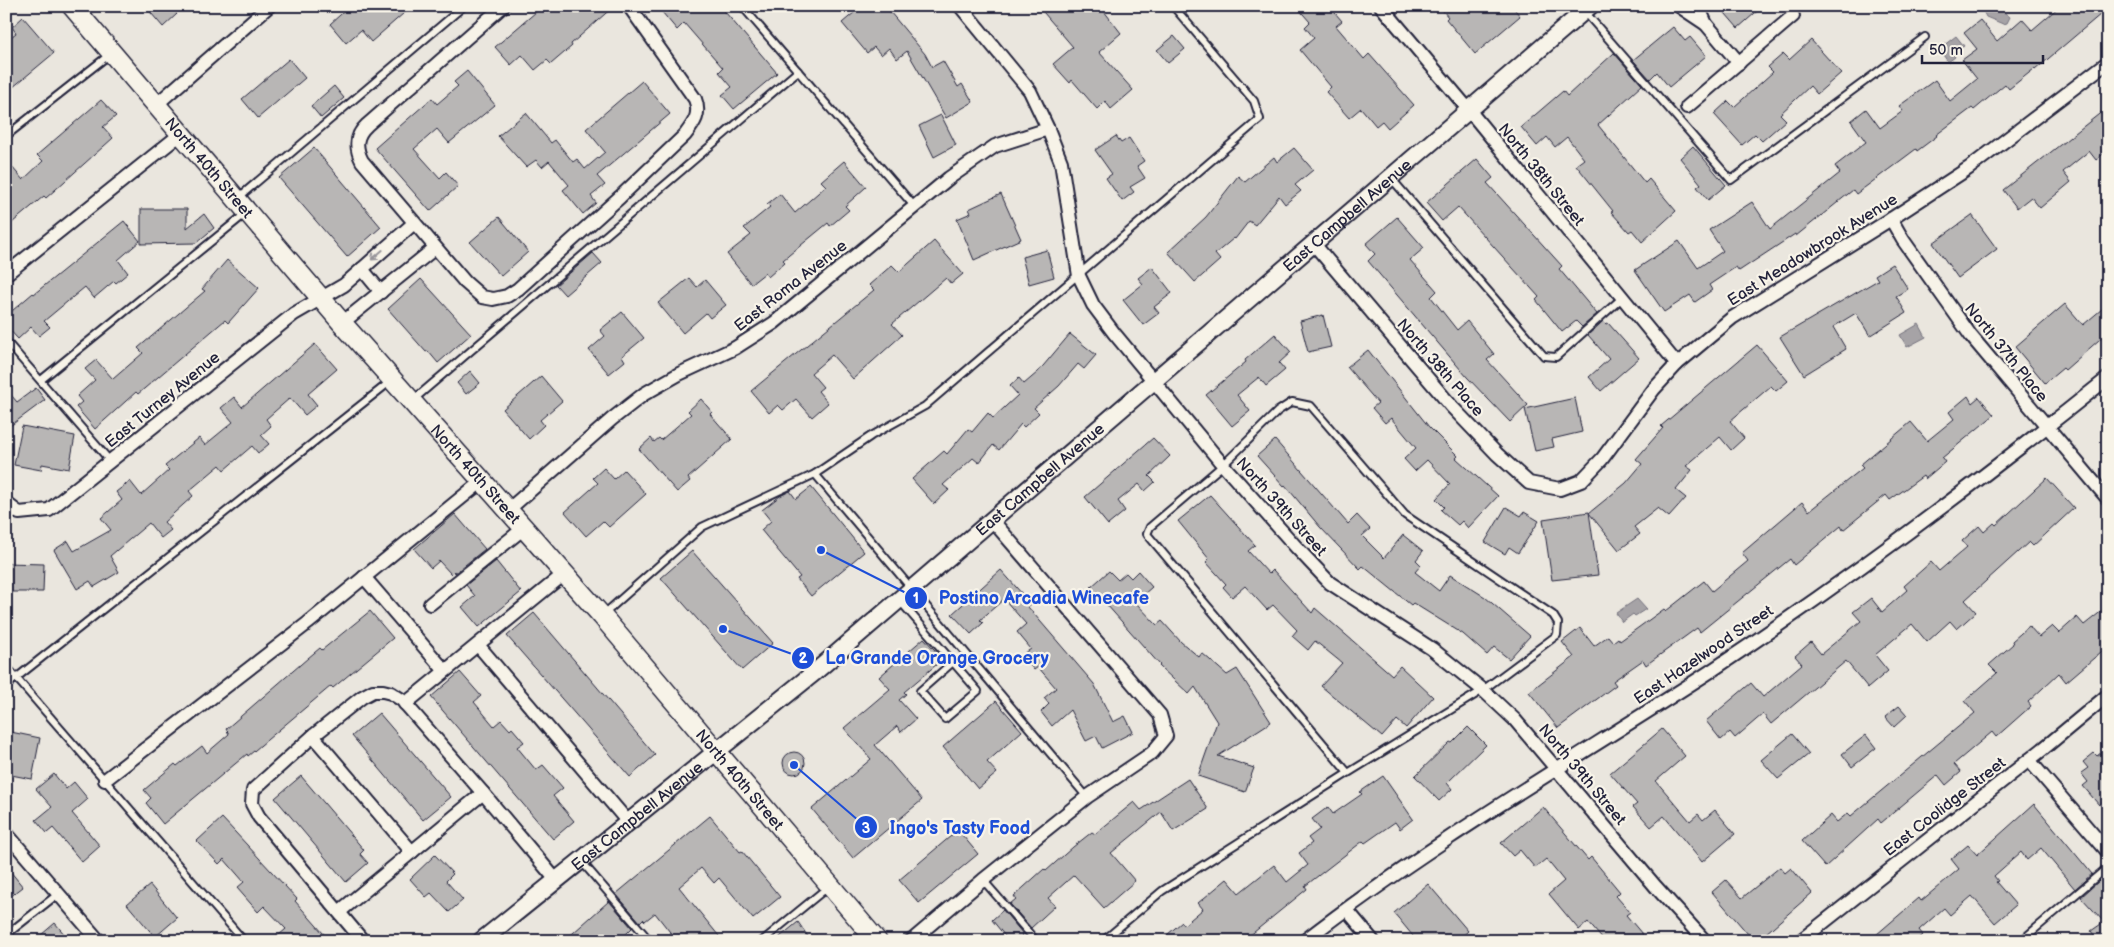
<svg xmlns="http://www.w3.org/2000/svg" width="2114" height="947" viewBox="0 0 2114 947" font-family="'Balsamiq Sans',sans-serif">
  <rect width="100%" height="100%" fill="#eae6de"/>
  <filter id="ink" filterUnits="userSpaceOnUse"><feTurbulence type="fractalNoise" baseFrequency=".02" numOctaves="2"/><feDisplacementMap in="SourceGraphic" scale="10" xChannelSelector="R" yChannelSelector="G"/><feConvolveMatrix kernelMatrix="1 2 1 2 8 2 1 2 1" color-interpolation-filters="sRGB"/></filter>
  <g filter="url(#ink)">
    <!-- water -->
    <g fill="#a6a3a6" stroke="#716f7b">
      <polygon points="1991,7 2000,9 2010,17 2007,23 2003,24 1986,17 1984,13 1986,9"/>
      <polygon points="1956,36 1964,46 1953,54 1955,57 1948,62 1939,49"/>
      <polygon points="1919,324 1926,337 1907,347 1900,335"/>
      <polygon points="1637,599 1646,609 1635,616 1633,614 1622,622 1616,613"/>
    </g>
    <!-- building -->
    <g fill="#b8b6b5" stroke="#22223b">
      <polygon points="145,6 169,6 177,14 163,27"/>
      <polygon points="350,6 412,6 371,42 361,30 346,43 330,24"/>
      <polygon points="543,6 614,6 571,44 572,46 551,64 547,60 535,70 522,55 511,65 495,47"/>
      <polygon points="657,6 720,6 777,73 734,109 722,95 732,87 719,72 723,68 684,23 677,30"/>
      <polygon points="862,6 885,6 925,54 932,67 943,61 958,87 962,84 973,102 946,118 907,51 897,59 889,48 881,55 874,47 867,53 842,23"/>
      <polygon points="1038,6 1100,6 1121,33 1099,52 1133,90 1111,109 1105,101 1097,109 1072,80 1070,83 1053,64 1073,47"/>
      <polygon points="1296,6 1329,6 1342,21 1336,26 1364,59 1369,54 1414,105 1388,128 1382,121 1376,126 1361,108 1349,118 1326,92 1331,87 1300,50 1314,38 1305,27 1310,22"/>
      <polygon points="1439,6 1512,6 1520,16 1475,54 1446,19 1448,17"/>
      <polygon points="1719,6 1763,6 1738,28"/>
      <polygon points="2060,6 2108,6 2108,8 2035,70 2034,69 2009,89 2005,84 1974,110 1972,108 1936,135 1937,136 1917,151 1916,149 1856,194 1853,190 1796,236 1795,234 1739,271 1736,267 1709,285 1712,290 1695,302 1690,295 1664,312 1635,270 1679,241 1698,268 1723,251 1709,230 1752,202 1770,229 1840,173 1835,166 1866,142 1851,121 1866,109 1880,128 1903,111 1899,106 1935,80 1950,101 1977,79 1962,60 1977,49 1964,33 1980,20 1997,41 2022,19 2032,30"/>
      <polygon points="23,17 54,53 6,93 6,41 16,33 12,27"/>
      <polygon points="1673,27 1685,41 1690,37 1706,56 1669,87 1657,72 1650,79 1633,60"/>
      <polygon points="1174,36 1185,49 1168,63 1157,50"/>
      <polygon points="1811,40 1841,73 1817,94 1810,86 1780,114 1786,120 1762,141 1755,134 1742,145 1714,114 1728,101 1734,107 1773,72 1768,67 1783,54 1789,60"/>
      <polygon points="1614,53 1642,85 1598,125 1645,183 1649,179 1676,211 1642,242 1632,230 1629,232 1611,212 1613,211 1576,165 1584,159 1567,137 1555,147 1547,137 1537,146 1521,127 1563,91 1567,96"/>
      <polygon points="289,59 305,78 258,118 242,99"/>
      <polygon points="467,71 495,105 449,143 437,129 414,149 440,178 446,172 458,186 430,211 375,148 432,98 437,104 458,86 454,82"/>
      <polygon points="642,81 670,114 597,176 605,185 591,196 596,203 583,214 563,190 569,185 549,161 542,167 536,160 526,167 498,136 526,113 551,143 555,140 573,162 577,159 585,169 605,152 586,129"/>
      <polygon points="334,86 344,98 321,118 311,106"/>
      <polygon points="101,100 116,116 103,127 113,138 46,198 44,196 6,228 6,160 23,180 43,161 37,155"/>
      <polygon points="2108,107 2108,150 2096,160 2089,151 2063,172 2071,182 2040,208 2031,197 2017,208 2003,190"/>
      <polygon points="941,115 956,145 934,157 919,126"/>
      <polygon points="1116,136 1121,143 1129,138 1144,161 1137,166 1145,178 1130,187 1134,192 1122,201 1106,178 1112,174 1095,150"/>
      <polygon points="1693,146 1726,185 1708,200 1697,187 1701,184 1680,158"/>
      <polygon points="314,148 381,227 347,257 279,178"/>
      <polygon points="1294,148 1313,170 1295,185 1301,191 1285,204 1279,196 1255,225 1249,221 1235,239 1234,238 1215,254 1220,260 1195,282 1168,252 1206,217 1238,176 1245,182 1274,157 1277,162"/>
      <polygon points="1477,159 1493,178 1487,183 1562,266 1559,269 1597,314 1582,327 1576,321 1562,332 1536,300 1539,297 1458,207 1442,221 1426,203"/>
      <polygon points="844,161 866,187 845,206 849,210 830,226 828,223 783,260 785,262 768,277 765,273 751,284 727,254 751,235 744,228 770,207 767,204 780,194 795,213 826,186 821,181"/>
      <polygon points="1001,194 1021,239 974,260 957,219 971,213 969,209"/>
      <polygon points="141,209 187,209 187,228 204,214 214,228 196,243 141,244"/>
      <polygon points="1972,215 1997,249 1958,278 1933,243"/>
      <polygon points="499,217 528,252 501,276 470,242"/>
      <polygon points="1397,217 1424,248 1410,260 1437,291 1431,297 1457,330 1467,321 1494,354 1487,360 1528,405 1510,422 1467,377 1368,261 1375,254 1366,244"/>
      <polygon points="124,221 140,241 118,260 128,273 116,283 114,281 94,298 85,287 44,321 50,327 39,336 31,327 18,339 6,326 6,316 33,293 34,294"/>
      <polygon points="934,241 963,274 951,284 946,278 892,324 902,335 853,379 832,355 811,373 823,387 818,391 828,403 812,417 796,399 783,410 778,405 769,413 751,391 874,290 869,285 892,265 899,272"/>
      <polygon points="1047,250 1054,277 1029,284 1022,257"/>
      <polygon points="593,253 602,263 565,295 556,285"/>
      <polygon points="227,260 259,288 228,323 225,320 138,394 136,392 95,429 76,407 82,402 77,396 95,380 85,369 96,360 113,379 143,353 138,348 205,291 202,289"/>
      <polygon points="1892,264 1908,289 1896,296 1906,313 1870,336 1856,313 1833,327 1846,349 1804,375 1780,337 1878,280 1875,275"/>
      <polygon points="1152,267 1172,293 1154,307 1159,313 1143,325 1123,300 1143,284 1138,278"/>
      <polygon points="689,278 697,287 705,280 726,305 710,318 706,313 683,333 658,303"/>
      <polygon points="421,279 471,334 438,363 428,351 426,352 388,309"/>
      <polygon points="2065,304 2083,325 2108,304 2108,332 2065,370 2063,368 2045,383 2015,347"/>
      <polygon points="622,312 644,338 622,356 625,361 609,374 589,350 605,336 600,330"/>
      <polygon points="1323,315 1331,347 1308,352 1300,321"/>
      <polygon points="1603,321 1606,324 1608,323 1639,358 1601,391 1589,377 1609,359 1588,335"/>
      <polygon points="1070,334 1096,355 1084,369 1078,364 1059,386 1034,408 1039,413 1024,427 1021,424 999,450 993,445 979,463 973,458 943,485 949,490 934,504 912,479 944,451 947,454 968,429 972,432 988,413 993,418 1018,395 1010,386 1019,378 1024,384 1038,372"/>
      <polygon points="1275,334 1291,352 1279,363 1285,370 1266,386 1259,377 1237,395 1250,411 1232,426 1206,395 1246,362 1245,360"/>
      <polygon points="315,344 337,369 308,394 317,405 305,415 290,398 266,419 271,426 261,435 269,444 258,453 252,446 224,470 220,465 189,491 193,496 164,522 171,530 161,538 149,523 110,556 119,572 94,587 90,581 77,589 54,550 68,541 74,551 111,530 101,518 122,500 116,492 130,481 141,495 169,470 165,466 199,438 205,445 233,422 221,408 234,397 242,407"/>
      <polygon points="1757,345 1788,381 1776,391 1771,386 1730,421 1744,438 1731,450 1720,437 1686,466 1692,470 1676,490 1686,498 1669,517 1658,508 1634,527 1640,534 1619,550 1589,513 1626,483 1642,464 1636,459 1663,428 1661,426"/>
      <polygon points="1368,350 1429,427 1458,456 1456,458 1498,496 1468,528 1462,521 1458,525 1441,510 1444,507 1436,499 1450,484 1427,460 1415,471 1404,459 1416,448 1391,418 1385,423 1372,408 1378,403 1347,367"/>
      <polygon points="470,371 480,383 466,394 457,383"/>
      <polygon points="541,376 562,401 540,420 544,425 529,439 503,409"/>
      <polygon points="36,388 45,400 6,429 6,389 17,402"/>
      <polygon points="1968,396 1972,403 1979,397 1994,415 1942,458 1945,462 1925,479 1923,476 1890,500 1886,495 1843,530 1841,526 1794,565 1790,559 1700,632 1697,628 1646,665 1643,660 1613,681 1616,685 1558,728 1529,692 1574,657 1562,642 1580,628 1594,646 1608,636 1613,642 1618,638 1620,641 1664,609 1666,611 1704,581 1712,591 1748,561 1742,553 1802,502 1809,511 1863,468 1860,465 1911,422 1927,441 1954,419 1949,412"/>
      <polygon points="1575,398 1582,432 1552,439 1554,447 1535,451 1525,409"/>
      <polygon points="701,399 712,412 710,414 732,439 688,478 690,481 677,492 639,449 651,438 654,442 659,438 661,440 691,414 688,411"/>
      <polygon points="22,426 75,436 69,469 42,464 41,470 14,465"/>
      <polygon points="1153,438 1170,456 1149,476 1155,482 1145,491 1139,484 1118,501 1125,511 1108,525 1085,497"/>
      <polygon points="1275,440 1348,524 1357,515 1370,529 1362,536 1384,558 1403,535 1423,551 1416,560 1421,565 1415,572 1439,591 1450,575 1485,597 1530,636 1509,659 1494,647 1487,655 1463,634 1413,603 1411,605 1363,566 1360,569 1320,527 1285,485 1284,486 1257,456"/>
      <polygon points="604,468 614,479 624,470 646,494 609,527 603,521 586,536 565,512 598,483 593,478"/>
      <polygon points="2047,478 2074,508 2033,546 2029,542 1965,600 1976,612 1957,629 1950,621 1927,642 1912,624 1875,655 1888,671 1868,688 1846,661 1771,724 1763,714 1735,738 1730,732 1721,740 1706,721 1751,683 1763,697 1802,664 1795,656 1811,642 1821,654 1861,621 1853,612 1871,598 1882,612 1907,590 1904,586 1931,562 1939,571 1967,547 1962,541 1979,526 1984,532 1994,523 1996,525"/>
      <polygon points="811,487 864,552 811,596 797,579 800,577 761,530 771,521 762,510 780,496 790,491 796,499"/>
      <polygon points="1210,495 1255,545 1248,551 1269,574 1273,570 1312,613 1315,608 1392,675 1400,666 1433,697 1406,728 1397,720 1382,737 1321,686 1342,663 1315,641 1308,650 1292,636 1297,630 1273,605 1267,610 1245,586 1232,597 1223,587 1226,584 1206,562 1209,559 1178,521"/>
      <polygon points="1506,507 1521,516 1524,512 1539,521 1518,553 1509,547 1505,554 1485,542"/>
      <polygon points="1589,512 1598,575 1552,580 1543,519"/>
      <polygon points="455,514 485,549 455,573 454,571 451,574 439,561 431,568 414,549"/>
      <polygon points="692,551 773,643 742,670 661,578"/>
      <polygon points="496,561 521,592 479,627 462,607 475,596 466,585"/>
      <polygon points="6,563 44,564 43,592 6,592"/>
      <polygon points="1001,570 1031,604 1028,607 1094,684 1113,722 1125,716 1133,732 1102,748 1096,736 1086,741 1070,710 1052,726 1041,712 1049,704 1044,698 1056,688 1038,667 1034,670 1022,655 1031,649 1017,632 1026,624 1004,599 980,620 983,623 971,634 952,614"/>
      <polygon points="1109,571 1118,580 1126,573 1131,578 1138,571 1152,587 1135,602 1157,625 1162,621 1181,642 1199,657 1202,653 1227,675 1237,669 1271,722 1218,756 1254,768 1245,792 1198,776 1217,722 1195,687 1189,694 1159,666 1160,665 1091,587"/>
      <polygon points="2108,606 2108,646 2066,682 2059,673 2028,702 2031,706 1996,737 1992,732 1954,764 1961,772 1946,785 1938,775 1881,823 1878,819 1825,867 1802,841 1831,815 1837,822 1848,813 1851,816 1975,713 1965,701 1997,673 1989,665 2013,644 2012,641 2029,626 2039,637 2052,626 2059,633 2077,617 2084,625"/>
      <polygon points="370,611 393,638 333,688 331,686 248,756 247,754 163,824 146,803 151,798 144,790 175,764 177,766 202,746 207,753 229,734 226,729 308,658 320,648 322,650"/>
      <polygon points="534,613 655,755 630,777 507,636"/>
      <polygon points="924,638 943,659 904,692 906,694 899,700 916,719 901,732 897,726 875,745 922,800 853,858 812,809 871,759 844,728 890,689 879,677"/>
      <polygon points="460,672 481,696 474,702 494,726 501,720 510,730 512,728 524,742 517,747 536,770 543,765 563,788 553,796 574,821 553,839 431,697"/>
      <polygon points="996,701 1022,731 987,762 997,773 978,789 943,747"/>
      <polygon points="1899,706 1907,715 1894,727 1885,717"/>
      <polygon points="379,713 451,797 423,820 352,736"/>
      <polygon points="1468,727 1486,745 1447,783 1452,789 1439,801 1415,776 1450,742 1452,743"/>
      <polygon points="1662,729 1685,756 1656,781 1690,821 1698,814 1703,820 1715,810 1735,834 1702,862 1664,816 1651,827 1633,807 1637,804 1610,773"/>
      <polygon points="6,731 40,738 32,779 6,774"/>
      <polygon points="1792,734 1809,754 1778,779 1761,760"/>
      <polygon points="1866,735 1876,748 1852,767 1842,754"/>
      <polygon points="2108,747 2108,798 2099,805 2083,786 2088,782 2081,773 2088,768 2083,762 2094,753 2097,756"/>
      <circle cx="794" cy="763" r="11"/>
      <polygon points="54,774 66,789 74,782 88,799 72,813 100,846 82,862 53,828 47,833 36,820 52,807 36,789"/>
      <polygon points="301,776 364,850 360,854 368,863 346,882 275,798"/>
      <polygon points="1383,776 1413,819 1400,829 1395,822 1365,843 1363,841 1305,886 1307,889 1248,937 1247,935 1239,941 1160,941 1182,922 1184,925 1203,909 1198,903 1227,879 1239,893 1274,865 1287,882 1308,865 1299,853 1312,843 1308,838 1320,829 1312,819 1328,807 1333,814 1362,794 1360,792"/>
      <polygon points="1188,779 1208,809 1173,831 1161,812 1111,853 1135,881 1104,908 1074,875 1048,898 1055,906 1031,928 1010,904 1016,899 1014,896 1044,869 1046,871 1073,847 1092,832 1095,834 1134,802 1141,810"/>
      <polygon points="2034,804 2092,874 2075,889 2041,848 2027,860 2021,852 1994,876 1998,881 1996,882 2016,905 1995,923 1972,896 1950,915 1944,908 1919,930 1923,935 1916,941 1869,941 1919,898 1921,901 1959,869 1951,859 1968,845 1977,855"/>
      <polygon points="1543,807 1588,860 1591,857 1620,892 1616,896 1630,912 1626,915 1648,941 1604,941 1588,922 1579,930 1549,894 1564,881 1546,859 1535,868 1520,850 1513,856 1501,843"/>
      <polygon points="710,816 740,852 742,851 780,897 753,919 719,878 714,883 701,868 679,887 723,941 677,941 655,913 645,921 643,919 640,922 616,894"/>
      <polygon points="222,818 297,899 295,901 330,941 272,941 286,929 264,906 258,912 237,888 244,882 224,859 219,864 197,841"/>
      <polygon points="958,830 978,854 919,903 899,880"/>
      <polygon points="435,855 453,874 446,881 463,900 449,912 431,893 426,897 410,879"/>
      <polygon points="6,866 23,887 6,900"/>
      <polygon points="1780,867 1785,873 1791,868 1812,893 1757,941 1754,941 1712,892 1726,880 1742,898"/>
      <polygon points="2099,881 2108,891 2108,941 2098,941 2091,931 2104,922 2081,897"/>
      <polygon points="1428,884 1468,931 1457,941 1417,941 1394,913"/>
      <polygon points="150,885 177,918 155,937 127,904"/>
      <polygon points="609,901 632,928 619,941 564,941"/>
      <polygon points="1003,910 1023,934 1022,935 1027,941 1009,941 992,920"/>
      <polygon points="798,922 811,941 775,941"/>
      <polygon points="55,923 70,941 34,941"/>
    </g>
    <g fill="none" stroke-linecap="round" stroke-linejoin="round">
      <defs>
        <g id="service">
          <polyline points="742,6 914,206"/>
          <polyline points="1585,12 1731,180 1925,37"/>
          <polyline points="6,136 109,55"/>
          <polyline points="1391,178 1544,356 1556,357 1623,297"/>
          <polyline points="238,198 464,6"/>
          <polyline points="6,341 110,461"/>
          <polyline points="41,380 245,214"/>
          <polyline points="412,401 798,71"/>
          <polyline points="815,474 1087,797"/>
          <polyline points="900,601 978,691 945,719 920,691 953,662"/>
          <polyline points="603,615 702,527 815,474 871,436 925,406 1260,119 1254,101 1173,6"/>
          <polyline points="6,666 244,941"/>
          <polyline points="6,686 391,381"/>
          <polyline points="582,862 650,941"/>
          <polyline points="983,880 1036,941"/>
          <polyline points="6,935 58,894"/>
          <polyline points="762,941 828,887"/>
          <polyline points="1103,941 1162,891 1348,773 1483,690 1557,635 1558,623 1553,615 1405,515 1311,406 1292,402 1278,411 1223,465 1150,527 1147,534 1348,773"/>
          <polyline points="2021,941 2108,867"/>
        </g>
        <g id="minor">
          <path d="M 503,6 L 367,125 C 355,136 355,147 362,161 L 465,282 L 482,297 L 493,299 L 507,296 L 518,289 L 620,197 L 685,135 C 694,123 701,114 695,99 L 629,6"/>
          <polyline points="960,6 1030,91 1048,129 1061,162 1079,276 1093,305 1114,333 1223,465 1297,548 1330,583 1432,649 1483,690 1515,720 1656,887 1705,941"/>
          <polyline points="1381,6 1468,109 1677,364"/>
          <polyline points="1679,6 1706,24"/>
          <polyline points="1698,6 1706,24 1739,63"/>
          <polyline points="157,104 269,6"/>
          <polyline points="1687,107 1793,16"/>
          <polyline points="1891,219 1903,240 1971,336 2108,499"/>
          <polyline points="1313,243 1452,407 1497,454 1529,483 1560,489 1581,481 1602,459 1654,389 1677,364 1732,318 1891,219 1969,168 2108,62"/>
          <polyline points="362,269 381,292"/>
          <polyline points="6,274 182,133"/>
          <polyline points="342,323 435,248"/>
          <polyline points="6,503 19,513 49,510 294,314 344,285 414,223"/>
          <polyline points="508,510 612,419 644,394 679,374 735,348 774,323 949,178 995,146 1048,129"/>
          <polyline points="364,577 445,671"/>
          <polyline points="430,604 524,528"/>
          <polyline points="478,645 628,822"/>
          <polyline points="405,704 564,574"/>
          <polyline points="313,736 412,852"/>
          <polyline points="2029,760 2108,852"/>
          <polyline points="105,780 308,623 482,481"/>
          <polyline points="6,833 99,941"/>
          <polyline points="1347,910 1373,941"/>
          <polyline points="339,912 483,793"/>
          <polyline points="363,941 259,817 252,804 253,790 313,736 362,697 373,691 383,691 391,693 402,700 483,793 556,880"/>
          <polyline points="911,941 983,880 1087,797 1152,753 1166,736 1160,715 992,520"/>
          <path d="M 1304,941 C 1433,841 1574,760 1711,671 C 1848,580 1980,481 2108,378"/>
          <polyline points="1800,941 2043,749 2108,695"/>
        </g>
        <g id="tertiary">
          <path id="s1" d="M 481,941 L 815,672 L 1590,6"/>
        </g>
        <g id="secondary">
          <path id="s2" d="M 72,6 L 342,323 L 602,616 L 877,941"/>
        </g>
      </defs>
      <!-- service casing -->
      <use href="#service" stroke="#22223b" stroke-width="10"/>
      <!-- minor casing -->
      <use href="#minor" stroke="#22223b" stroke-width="16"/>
      <!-- tertiary casing -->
      <use href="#tertiary" stroke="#22223b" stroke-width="20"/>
      <!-- secondary casing -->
      <use href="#secondary" stroke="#22223b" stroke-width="22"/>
      <!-- service -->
      <use href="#service" stroke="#f7f3e8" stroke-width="6"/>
      <!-- minor -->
      <use href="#minor" stroke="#f7f3e8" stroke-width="12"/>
      <!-- tertiary -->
      <use href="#tertiary" stroke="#f7f3e8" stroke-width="16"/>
      <!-- secondary -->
      <use href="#secondary" stroke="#f7f3e8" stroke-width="19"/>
    </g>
    <!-- one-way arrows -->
    <defs><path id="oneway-shaft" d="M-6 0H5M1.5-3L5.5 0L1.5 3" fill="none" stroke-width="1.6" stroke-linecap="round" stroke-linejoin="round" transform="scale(1.25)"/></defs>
    <use stroke="#97959a" href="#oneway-shaft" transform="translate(377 255) rotate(139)"/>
  </g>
  <g text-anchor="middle" stroke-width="4.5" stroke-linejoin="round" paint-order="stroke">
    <!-- street labels -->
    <g font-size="16" fill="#22223b" stroke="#f7f3e8">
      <text dy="6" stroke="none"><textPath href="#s2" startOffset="212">North 40th Street</textPath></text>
      <text transform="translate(1542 174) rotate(51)" y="6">North 38th Street</text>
      <text dy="6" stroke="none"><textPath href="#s1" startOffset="1130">East Campbell Avenue</textPath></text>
      <text transform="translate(1812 249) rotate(-32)" y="6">East Meadowbrook Avenue</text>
      <text transform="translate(790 285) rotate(-38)" y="6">East Roma Avenue</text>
      <text transform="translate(2007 352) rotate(51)" y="6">North 37th Place</text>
      <text transform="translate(1441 367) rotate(49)" y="6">North 38th Place</text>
      <text transform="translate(162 399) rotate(-39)" y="6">East Turney Avenue</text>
      <text dy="6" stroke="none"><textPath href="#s2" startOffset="618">North 40th Street</textPath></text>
      <text dy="6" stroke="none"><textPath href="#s1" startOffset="725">East Campbell Avenue</textPath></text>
      <text transform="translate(1282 506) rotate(48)" y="6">North 39th Street</text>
      <text transform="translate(1703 654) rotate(-34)" y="6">East Hazelwood Street</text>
      <text transform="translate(1583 774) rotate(50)" y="6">North 39th Street</text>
      <text dy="6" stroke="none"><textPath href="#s2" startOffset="1022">North 40th Street</textPath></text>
      <text transform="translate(1944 806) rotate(-38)" y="6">East Coolidge Street</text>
      <text dy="6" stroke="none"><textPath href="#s1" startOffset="200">East Campbell Avenue</textPath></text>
    </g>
  </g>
  <!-- callouts -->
  <path fill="none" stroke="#1d4ed8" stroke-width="2" d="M821 550L916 598M723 629L803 658M794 765L866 827"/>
  <g fill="#1d4ed8" stroke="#f7f3e8" stroke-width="2">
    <circle cx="821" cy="550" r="5"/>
    <circle cx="723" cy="629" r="5"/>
    <circle cx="794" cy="765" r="5"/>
    <circle cx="916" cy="598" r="12"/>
    <circle cx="803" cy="658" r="12"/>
    <circle cx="866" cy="827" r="12"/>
  </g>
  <g font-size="15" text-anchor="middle" font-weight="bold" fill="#fff">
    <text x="916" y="603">1</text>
    <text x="803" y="663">2</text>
    <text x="866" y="833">3</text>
  </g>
  <g font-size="18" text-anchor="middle" font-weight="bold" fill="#1d4ed8" stroke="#f7f3e8" stroke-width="4.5" stroke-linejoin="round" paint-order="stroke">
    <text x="1044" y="604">Postino Arcadia Winecafe</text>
    <text x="937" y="664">La Grande Orange Grocery</text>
    <text x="960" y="834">Ingo's Tasty Food</text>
  </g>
  <!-- margin -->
  <rect width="2114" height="947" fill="none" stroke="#f7f3e8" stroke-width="25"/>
  <rect x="12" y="12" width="2089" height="922" fill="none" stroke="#22223b" stroke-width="2" filter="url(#ink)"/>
  <!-- scale -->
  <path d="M1922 55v8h121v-8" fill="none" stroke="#22223b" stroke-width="2.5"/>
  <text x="1929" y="55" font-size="15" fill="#22223b" stroke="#f7f3e8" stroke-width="4" paint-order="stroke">50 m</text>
</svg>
